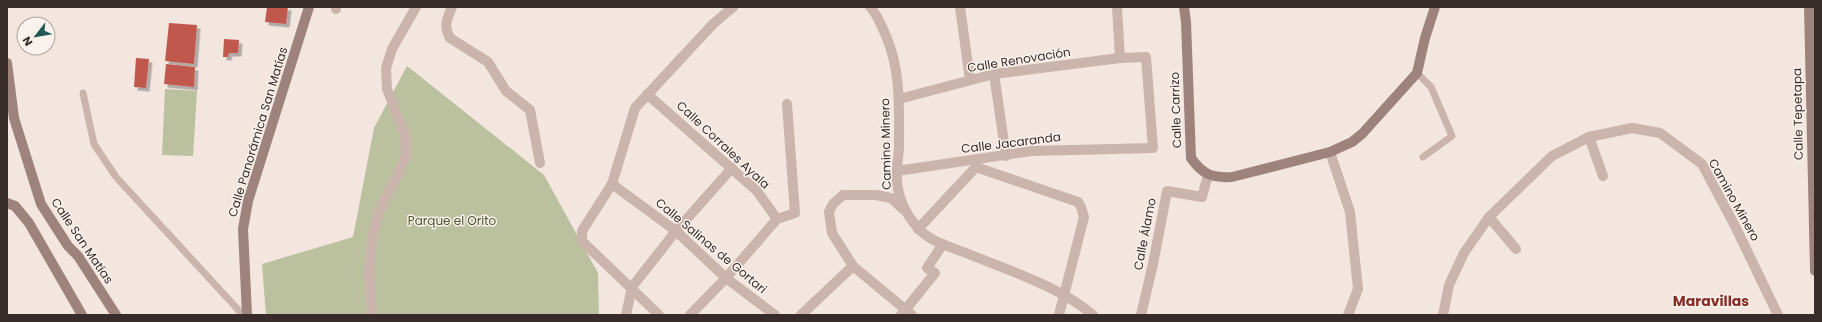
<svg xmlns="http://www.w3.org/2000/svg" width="1822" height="322" viewBox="0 0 1822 322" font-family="Poppins,sans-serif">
  <defs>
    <filter id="shadow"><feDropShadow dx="3.5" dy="3.5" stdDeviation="0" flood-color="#0004"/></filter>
  </defs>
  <rect width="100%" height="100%" fill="#f2e6df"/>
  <!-- green -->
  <g fill="#bbc19f">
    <polygon points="407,66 544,175 598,273 599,315 266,315 262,264 353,237 374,128"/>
    <polygon points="165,89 197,91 193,156 162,155"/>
  </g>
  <!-- building -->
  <g fill="#c1584e" filter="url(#shadow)">
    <polygon points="267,7 288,7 286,24 265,22"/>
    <polygon points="169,23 197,25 194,64 165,61"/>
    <polygon points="224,39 239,40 238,53 229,53 228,57 223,57"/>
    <polygon points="136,58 149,59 146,88 134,87"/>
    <polygon points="166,64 195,67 194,87 164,84"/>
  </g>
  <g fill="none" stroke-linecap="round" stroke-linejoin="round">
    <!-- lane -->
    <g stroke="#cab4ab" stroke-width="7">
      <polyline points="1417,73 1431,87 1452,136 1423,157"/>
      <polyline points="83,93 94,144 116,177 243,315"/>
    </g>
    <!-- street -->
    <g stroke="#cab4ab" stroke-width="10">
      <path d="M 452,7 C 447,19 443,26 450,38 L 488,62 L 506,91 L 530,110 L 540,163"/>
      <path d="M 870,7 C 877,14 882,26 886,36 C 901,70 899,109 899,146 C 899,154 897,162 897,170 C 895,191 904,213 918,228 C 929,241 950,247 966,253 C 1007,270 1059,286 1093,315"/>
      <polyline points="960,7 970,80"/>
      <polyline points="1117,7 1120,58"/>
      <polyline points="336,9 336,7"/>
      <polyline points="994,74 1006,156"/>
      <polyline points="647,94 757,191 777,219"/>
      <polyline points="1589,137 1603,176"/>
      <polyline points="1330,152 1350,212 1358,289 1348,315"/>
      <polyline points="897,171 1031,151 1153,148 1146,57 1120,58 994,74 899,99"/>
      <polyline points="612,184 676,231 726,278 775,315"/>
      <polyline points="903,209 891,198 876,195 843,195 833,204 829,212 832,233 853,266 912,315"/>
      <polyline points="1489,217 1516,249"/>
      <polyline points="918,229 976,167 1078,202 1081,207 1084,217 1059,315"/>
      <polyline points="372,315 369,272 372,239 378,214 406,157 406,138 387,89 386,68 392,49 416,7"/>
      <polyline points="626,315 632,287 676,231 732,168"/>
      <polyline points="659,315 582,241 582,231 612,184 635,108 713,24 733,7"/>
      <polyline points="690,315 726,278 777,219 795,213 787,104"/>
      <polyline points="801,315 853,266"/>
      <polyline points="901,315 935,273 927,268 943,244"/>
      <polyline points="1141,315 1153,264 1167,191 1202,197 1208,175"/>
      <polyline points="1443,315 1449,285 1464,253 1489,217 1552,156 1589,137 1632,128 1660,133 1702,164 1735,226 1778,315"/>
    </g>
    <!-- secondary -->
    <g stroke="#9d837c" stroke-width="10">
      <path d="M 1184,7 L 1186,22 L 1191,158 C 1203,175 1212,178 1232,177 L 1330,152 L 1352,142 L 1362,134 L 1417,73 L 1425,38 L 1435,7"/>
      <polyline points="1809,7 1815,271"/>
      <polyline points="7,63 14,118 41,204 68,246 78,256 116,315"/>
      <polyline points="7,203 15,206 29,223 82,315"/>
      <polyline points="247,315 243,229 248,201 309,7"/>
    </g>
  </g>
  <g text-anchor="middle" stroke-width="3" stroke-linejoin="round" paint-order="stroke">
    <!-- street labels -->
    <g font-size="12" fill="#382c2a" stroke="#f9f1eb">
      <text transform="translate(1019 60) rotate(-9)" y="4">Calle Renovación</text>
      <text transform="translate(1176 110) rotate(-92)" y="4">Calle Carrizo</text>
      <text transform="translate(1798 114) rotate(-91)" y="4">Calle Tepetapa</text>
      <text transform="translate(258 132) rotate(-73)" y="4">Calle Panorámica San Matías</text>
      <text transform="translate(1011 143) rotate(-7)" y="4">Calle Jacaranda</text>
      <text transform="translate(886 144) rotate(-91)" y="4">Camino Minero</text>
      <text transform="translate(723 145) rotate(43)" y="4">Calle Corrales Ayala</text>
      <text transform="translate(1734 200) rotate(61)" y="4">Camino Minero</text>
      <text transform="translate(1145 234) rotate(-79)" y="4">Calle Álamo</text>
      <text transform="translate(82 241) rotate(56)" y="4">Calle San Matías</text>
      <text transform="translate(711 246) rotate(40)" y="4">Calle Salinas de Gortari</text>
    </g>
    <!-- park labels -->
    <g font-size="12" fill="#4d552f" stroke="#f9f1eb">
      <text x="452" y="225">Parque el Orito</text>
    </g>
    <!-- quarter labels -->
    <g font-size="14" font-weight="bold" fill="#842e26" stroke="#f9f1eb">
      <text x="1711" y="306">Maravillas</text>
    </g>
  </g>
  <!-- border -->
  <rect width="1822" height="322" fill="none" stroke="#382c2a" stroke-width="16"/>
  <!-- north arrow -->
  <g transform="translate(36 36) rotate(239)"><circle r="19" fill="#f9f1eb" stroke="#aca29e"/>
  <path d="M0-3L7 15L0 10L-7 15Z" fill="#215853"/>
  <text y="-6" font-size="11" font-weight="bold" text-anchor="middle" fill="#382c2a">N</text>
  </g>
</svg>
